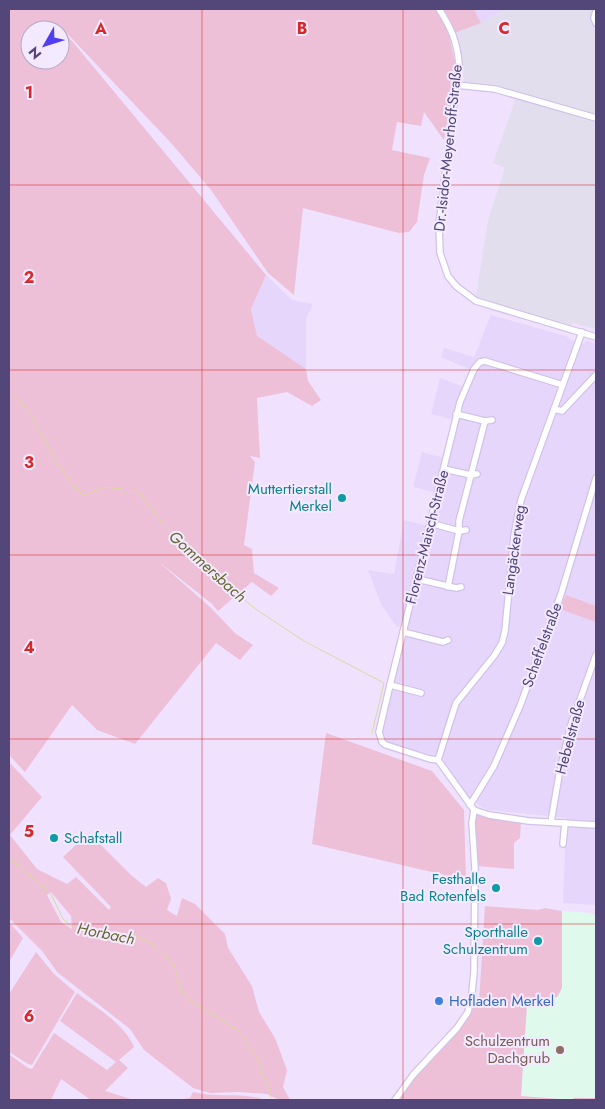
<svg xmlns="http://www.w3.org/2000/svg" width="605" height="1109" viewBox="0 0 605 1109" font-family="Jost,sans-serif">
  <rect width="100%" height="100%" fill="#f0e2fe"/>
  <!-- residential -->
  <g fill="#e7d6fb">
    <polygon points="474,9 506,9 481,23"/>
    <polygon points="266,275 292,300 313,304 306,319 306,369 257,337 251,309"/>
    <polygon points="491,315 566,336 570,339 583,344 586,341 596,343 596,905 563,903 566,818 488,810 480,806 469,797 445,763 443,757 432,755 388,743 384,739 381,733 407,629 396,626 381,604 368,570 394,574 404,520 433,527 441,494 413,487 422,452 448,459 457,421 431,414 440,378 470,389 476,372 441,357 444,348 474,357"/>
  </g>
  <!-- industrial -->
  <polygon fill="#e3deed" points="506,9 594,9 591,23 596,25 596,329 573,323 571,325 514,311 476,297 488,220 505,168 493,163 518,92 492,84 464,82 460,44 456,32 481,23"/>
  <!-- education -->
  <polygon fill="#dffaed" points="562,911 589,913 596,915 596,1098 575,1097 572,1100 521,1096 527,1004 557,997 562,988"/>
  <!-- green -->
  <g fill="#edc0d7" fill-rule="evenodd">
    <path d="M 9,9 L 474,9 L 481,23 L 449,35 L 455,62 L 454,82 L 444,140 L 424,112 L 421,126 L 397,122 L 392,150 L 430,158 L 424,175 L 417,222 L 409,232 L 399,233 L 303,208 L 294,295 L 268,273 L 211,190 L 172,144 L 58,24 L 266,275 L 251,309 L 257,336 L 306,369 L 308,381 L 321,400 L 312,406 L 287,392 L 257,398 L 260,458 L 250,456 L 255,462 L 244,545 L 252,549 L 254,573 L 279,588 L 271,596 L 252,582 L 218,611 L 212,604 L 159,562 L 210,607 L 236,634 L 253,645 L 240,660 L 216,643 L 135,744 L 97,730 L 72,705 L 25,772 L 9,755 ZM 30,30 L 60,30 L 60,60 L 30,60 Z"/>
    <polygon points="566,595 596,606 596,622 560,609"/>
    <polygon points="326,733 432,771 464,810 466,880 312,844"/>
    <path d="M 9,762 L 42,797 L 10,835 L 37,869 L 67,884 L 76,877 L 109,910 L 111,907 L 63,857 L 79,842 L 94,838 L 131,875 L 146,887 L 158,878 L 166,883 L 171,899 L 167,910 L 177,916 L 182,898 L 195,904 L 225,934 L 228,948 L 252,986 L 259,1012 L 275,1038 L 287,1070 L 283,1087 L 290,1100 L 279,1100 L 267,1094 L 239,1092 L 210,1093 L 193,1088 L 144,1050 L 130,1029 L 57,972 L 43,952 L 9,918 ZM 51,892 L 71,916 L 72,929 L 61,922 L 47,895 Z"/>
    <polygon points="477,815 521,822 520,838 514,843 514,869 477,866 474,817"/>
    <polygon points="485,906 538,910 545,908 562,911 562,988 557,997 527,1004 521,1096 572,1100 574,1098 596,1098 596,1100 397,1100 432,1056 468,1018 474,1007 479,1002"/>
    <polygon points="9,922 23,938 9,962"/>
    <path d="M 36,952 L 54,974 L 75,992 L 32,1065 L 28,1064 L 11,1053 L 10,1055 L 28,1068 L 32,1069 L 54,1033 L 107,1070 L 116,1062 L 60,1021 L 77,993 C 96,1008 124,1023 134,1047 L 119,1060 L 128,1068 L 105,1091 L 134,1100 L 91,1100 L 61,1079 L 51,1100 L 9,1100 L 9,994 Z"/>
    <path d="M 193,1092 C 217,1098 242,1092 266,1100 L 175,1100 L 190,1098 Z"/>
  </g>
  <g fill="none" stroke-linecap="round" stroke-linejoin="round">
    <!-- stream -->
    <g stroke="#d9db9b" stroke-width="1">
      <polyline points="9,392 26,408"/>
      <path d="M 29,411 C 42,434 62,477 82,494 L 87,494 L 104,487 L 122,489 L 121,492 L 138,491 L 164,525 L 237,594 L 257,610 L 304,641 L 384,683 L 372,733"/>
      <polyline points="9,858 51,894 63,919 72,927 133,935 151,943 168,958 175,968 181,991 188,999 239,1031 258,1059 271,1097"/>
    </g>
    <defs>
      <g id="minor">
        <path d="M 439,9 C 451,28 457,41 459,64 L 439,224 L 440,253 L 448,276 L 456,286 L 476,301 L 596,337"/>
        <polyline points="596,11 594,18 596,23"/>
        <polyline points="456,85 495,89 596,118"/>
        <polyline points="554,409 562,411 596,375"/>
        <polyline points="456,414 485,421 492,420"/>
        <polyline points="444,469 471,475 477,474"/>
        <polyline points="430,523 459,531 466,530"/>
        <polyline points="417,579 456,588 461,587"/>
        <polyline points="448,587 459,531 459,521 485,421"/>
        <polyline points="403,632 443,642 448,640"/>
        <polyline points="390,685 421,693"/>
        <polyline points="438,760 430,759 386,745 382,742 379,732 390,685 460,402 474,369 480,362 485,361 563,385"/>
        <polyline points="438,760 456,703 494,656 502,643 505,631 514,536 521,500 582,332"/>
        <polyline points="438,760 474,810 489,815 529,821 596,825"/>
        <polyline points="470,805 494,766 520,706 561,594 596,478"/>
        <polyline points="551,822 559,775 571,725 596,655"/>
        <polyline points="563,844 565,823"/>
        <polyline points="395,1100 413,1075 457,1028 468,1012 472,993 474,971 475,868 472,823 474,810"/>
      </g>
    </defs>
    <!-- minor casing -->
    <use href="#minor" stroke="#d0c2e8" stroke-width="8"/>
    <!-- minor -->
    <use href="#minor" stroke="#fff" stroke-width="5.5"/>
  </g>
  <!-- grid -->
  <path fill="none" stroke="#d62828" stroke-width="1" stroke-opacity="0.55" d="M 202,9 L 202,1100M 403,9 L 403,1100M 9,185 L 596,185M 9,370 L 596,370M 9,555 L 596,555M 9,739 L 596,739M 9,924 L 596,924"/>
  <!-- markers -->
  <g fill="#0f9aa8" stroke="#f4eaff" stroke-width="2">
    <circle cx="342" cy="498" r="5"/>
    <circle cx="54" cy="838" r="5"/>
    <circle cx="496" cy="888" r="5"/>
    <circle cx="538" cy="941" r="5"/>
  </g>
  <circle fill="#3f7fe0" stroke="#f4eaff" stroke-width="2" cx="439" cy="1001" r="5"/>
  <circle fill="#8d6e63" stroke="#f4eaff" stroke-width="2" cx="560" cy="1050" r="5"/>
  <g text-anchor="middle" stroke-width="4" stroke-linejoin="round" paint-order="stroke">
    <!-- street labels -->
    <g font-size="15" fill="#524778" stroke="#f4eaff">
      <text transform="translate(448 148) rotate(-84)" y="5">Dr.-Isidor-Meyerhoff-Straße</text>
      <text transform="translate(427 537) rotate(-76)" y="5">Florenz-Maisch-Straße</text>
      <text transform="translate(514 550) rotate(-82)" y="5">Langäckerweg</text>
      <text transform="translate(542 645) rotate(-70)" y="5">Scheffelstraße</text>
      <text transform="translate(570 737) rotate(-75)" y="5">Hebelstraße</text>
    </g>
    <!-- culture labels -->
    <g font-size="15" fill="#0d838f" stroke="#f4eaff" text-anchor="end">
      <text x="332" y="494">Muttertierstall<tspan x="332" dy="17">Merkel</tspan></text>
      <text x="64" y="843" text-anchor="start">Schafstall</text>
      <text x="486" y="884">Festhalle<tspan x="486" dy="17">Bad Rotenfels</tspan></text>
      <text x="528" y="937">Sporthalle<tspan x="528" dy="17">Schulzentrum</tspan></text>
    </g>
    <!-- shop labels -->
    <g font-size="15" fill="#366cbe" stroke="#f4eaff" text-anchor="start">
      <text x="449" y="1006">Hofladen Merkel</text>
    </g>
    <!-- education labels -->
    <g font-size="15" fill="#785e54" stroke="#f4eaff" text-anchor="end">
      <text x="550" y="1046">Schulzentrum<tspan x="550" dy="17">Dachgrub</tspan></text>
    </g>
    <!-- water labels -->
    <g font-size="16" font-style="italic" fill="#666931" stroke="#f4eaff">
      <text transform="translate(208 566) rotate(42)" y="6">Gommersbach</text>
      <text transform="translate(106 933) rotate(11)" y="6">Horbach</text>
    </g>
  </g>
  <g font-size="16" text-anchor="middle" font-weight="bold" fill="#d62828" stroke="#f4eaff" stroke-width="4" stroke-linejoin="round" paint-order="stroke">
    <text x="101" y="34">A</text>
    <text x="302" y="34">B</text>
    <text x="504" y="34">C</text>
    <text x="29" y="98">1</text>
    <text x="29" y="283">2</text>
    <text x="29" y="468">3</text>
    <text x="29" y="653">4</text>
    <text x="29" y="837">5</text>
    <text x="29" y="1022">6</text>
  </g>
  <!-- border -->
  <rect width="605" height="1109" fill="none" stroke="#524778" stroke-width="20"/>
  <!-- north arrow -->
  <g transform="translate(45 45) rotate(231)"><circle r="24" fill="#f4eaff" stroke="#b3a9c9"/>
  <path d="M0-4L9 19L0 12L-9 19Z" fill="#523ef1"/>
  <text y="-8" font-size="14" font-weight="bold" text-anchor="middle" fill="#524778">N</text>
  </g>
</svg>
